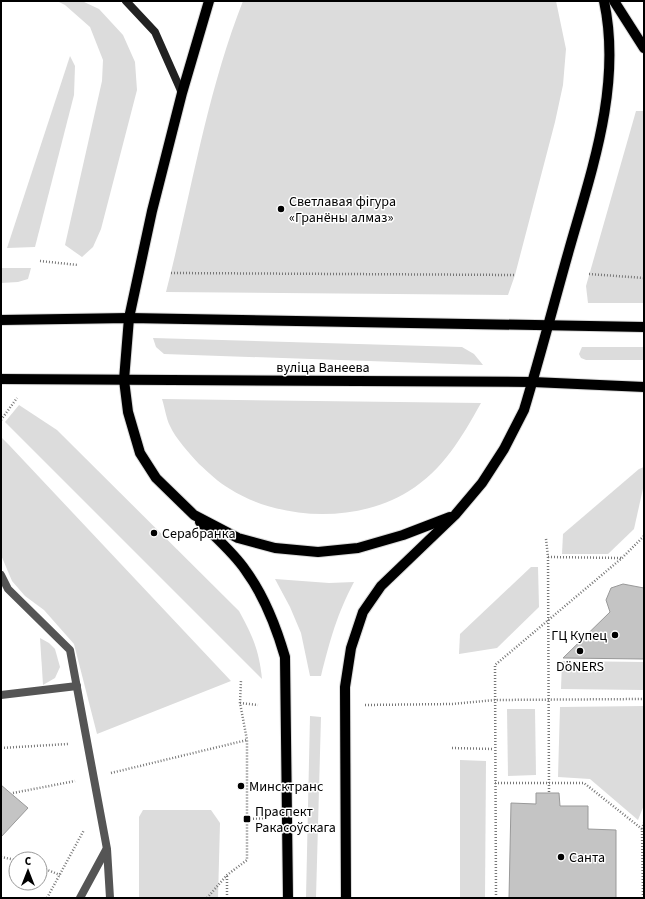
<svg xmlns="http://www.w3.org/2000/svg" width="645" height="899" viewBox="0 0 645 899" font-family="'Source Sans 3',sans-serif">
  <rect width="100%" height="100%" fill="#fff"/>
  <!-- green -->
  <g fill="#dcdcdc">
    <polygon points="57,1 82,1 99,9 123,35 135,62 137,90 101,229 93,247 82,257 65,245 102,81 103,60 90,27 65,5"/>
    <path d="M 243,1 L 556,1 L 566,49 L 563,85 L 555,122 L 515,275 L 508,295 L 166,292 C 191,195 206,95 243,1 Z"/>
    <polygon points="70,56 75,66 74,95 35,247 7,248"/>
    <polygon points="636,111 644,111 644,303 588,303 586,286"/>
    <polygon points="1,268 31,268 28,279 18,282 1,283"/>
    <polygon points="153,338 462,347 474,354 483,365 164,354 156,347"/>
    <polygon points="582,347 644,347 644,360 586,360 581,358 579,354"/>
    <path d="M 162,399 L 481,403 C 462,437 443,470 409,491 C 358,523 281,521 230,489 C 218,482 209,473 199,464 C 189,453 176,439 170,426 C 166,418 165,408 162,399 Z"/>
    <path d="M 19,405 L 57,430 L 239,611 C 253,637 259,650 262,679 L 5,422 Z"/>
    <polygon points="1,437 9,445 231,681 97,734 74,644 44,610 25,596 12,581 1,555"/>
    <polygon points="644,467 644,484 634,529 608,554 562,554 563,534 639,469"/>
    <polygon points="531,567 538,567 539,607 497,648 459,654 460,634"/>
    <path d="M 275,579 L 329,583 L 354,582 C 337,614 330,640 321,676 L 310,676 L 301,633 L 290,607 Z"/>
    <polygon points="40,638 49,643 55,649 60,667 55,678 43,685"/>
    <polygon points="562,661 644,662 644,690 561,689"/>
    <polygon points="644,706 644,805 638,820 590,779 558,777 560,707"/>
    <polygon points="507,709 535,709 536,775 508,776"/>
    <polygon points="310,716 321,717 316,898 306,898"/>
    <polygon points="460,760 486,761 485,898 460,898"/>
    <polygon points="143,810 211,810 220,823 218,898 139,898 139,817"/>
  </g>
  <!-- building -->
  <g fill="#c4c4c4" stroke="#999">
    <polygon points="623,584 644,588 644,659 563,658 610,612 606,600 611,588"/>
    <polygon points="1,785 28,808 1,837"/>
    <polygon points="536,793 559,793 560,806 588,806 588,829 616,830 616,898 509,898 511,803 536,804"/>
  </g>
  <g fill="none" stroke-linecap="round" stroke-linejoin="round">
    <defs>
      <g id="primary">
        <polyline points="209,1 182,93 152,211 129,318 124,380 128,412 140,453 156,478 194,515 238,538 275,548 318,552 358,548 403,535 450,517"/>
        <polyline points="614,1 644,48"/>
        <polyline points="1,320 129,318 644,327"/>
        <polyline points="1,379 533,382 644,387"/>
        <path d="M 200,522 C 215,537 234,553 246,571 C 265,597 276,626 285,657 L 288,898"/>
        <path d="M 346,898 L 345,687 L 351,648 L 363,612 L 381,586 L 455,515 L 482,483 L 504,449 L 524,410 C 540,357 554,303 569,250 C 592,169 622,85 604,1"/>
      </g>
    </defs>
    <!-- primary casing -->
    <use href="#primary" stroke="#dbdbdb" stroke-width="12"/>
    <!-- path -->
    <g stroke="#777" stroke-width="2.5" stroke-dasharray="1 2" stroke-linecap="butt">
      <polyline points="40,261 78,265"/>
      <polyline points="171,273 515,275"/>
      <polyline points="589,274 644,278"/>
      <polyline points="1,420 17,398"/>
      <polyline points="546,539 548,557 549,793"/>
      <polyline points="548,557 621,558"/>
      <polyline points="240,703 258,705"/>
      <polyline points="365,705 452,704 495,700 644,699"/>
      <polyline points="1,748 68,744"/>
      <polyline points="452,748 494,749"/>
      <polyline points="111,773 247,740"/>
      <polyline points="495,783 584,783 642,829"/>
      <polyline points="13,793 75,781"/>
      <polyline points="247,819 268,818"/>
      <polyline points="1,857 16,860"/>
      <polyline points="40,867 60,875"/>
      <polyline points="227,876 227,898"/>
      <polyline points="47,898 84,830"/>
      <polyline points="207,898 227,875 247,860 247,740 240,703 241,680"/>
      <polyline points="496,898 495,665 622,558 644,536"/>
      <polyline points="643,898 642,829 644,823"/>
    </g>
    <!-- lane -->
    <g stroke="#555" stroke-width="8">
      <polyline points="1,575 8,589 70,650 107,849 110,898"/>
      <polyline points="1,695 77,686"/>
      <polyline points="80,898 106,850"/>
    </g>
    <!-- secondary -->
    <polyline stroke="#222" stroke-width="8" points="126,1 155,32 182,93"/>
    <!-- primary -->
    <use href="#primary" stroke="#000" stroke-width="10"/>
  </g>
  <!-- markers -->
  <g fill="#000" stroke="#fff" stroke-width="1.5">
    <circle cx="281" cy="209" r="4"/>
    <circle cx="154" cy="533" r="4"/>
    <circle cx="615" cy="635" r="4"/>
    <circle cx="580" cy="651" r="4"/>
    <circle cx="241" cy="786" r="4"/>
    <rect x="243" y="815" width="8" height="8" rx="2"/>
    <circle cx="561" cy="857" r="4"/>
  </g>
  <g text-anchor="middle" stroke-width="3" stroke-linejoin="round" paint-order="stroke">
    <!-- poi labels -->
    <g font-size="14" fill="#000" stroke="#fff" text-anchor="start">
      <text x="289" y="206">Светлавая фігура<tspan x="289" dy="16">«Гранёны алмаз»</tspan></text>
      <text x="162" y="538">Серабранка</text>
      <text x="607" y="640" text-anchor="end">ГЦ Купец</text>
      <text x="580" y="671" text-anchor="middle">DöNERS</text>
      <text x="249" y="791">Минсктранс</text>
      <text x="255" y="816">Праспект<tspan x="255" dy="16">Ракасоўскага</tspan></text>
      <text x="569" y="862">Санта</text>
    </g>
    <!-- street labels -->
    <g font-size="14" fill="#000" stroke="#fff">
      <text x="323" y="372">вуліца Ванеева</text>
    </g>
  </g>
  <!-- border -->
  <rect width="645" height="899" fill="none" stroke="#000000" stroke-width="4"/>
  <!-- north arrow -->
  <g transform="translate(28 871)"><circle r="19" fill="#ffffff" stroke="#999999"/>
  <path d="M0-3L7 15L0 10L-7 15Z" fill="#000000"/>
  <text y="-6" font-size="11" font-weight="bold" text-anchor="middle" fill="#000000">С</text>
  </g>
</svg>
